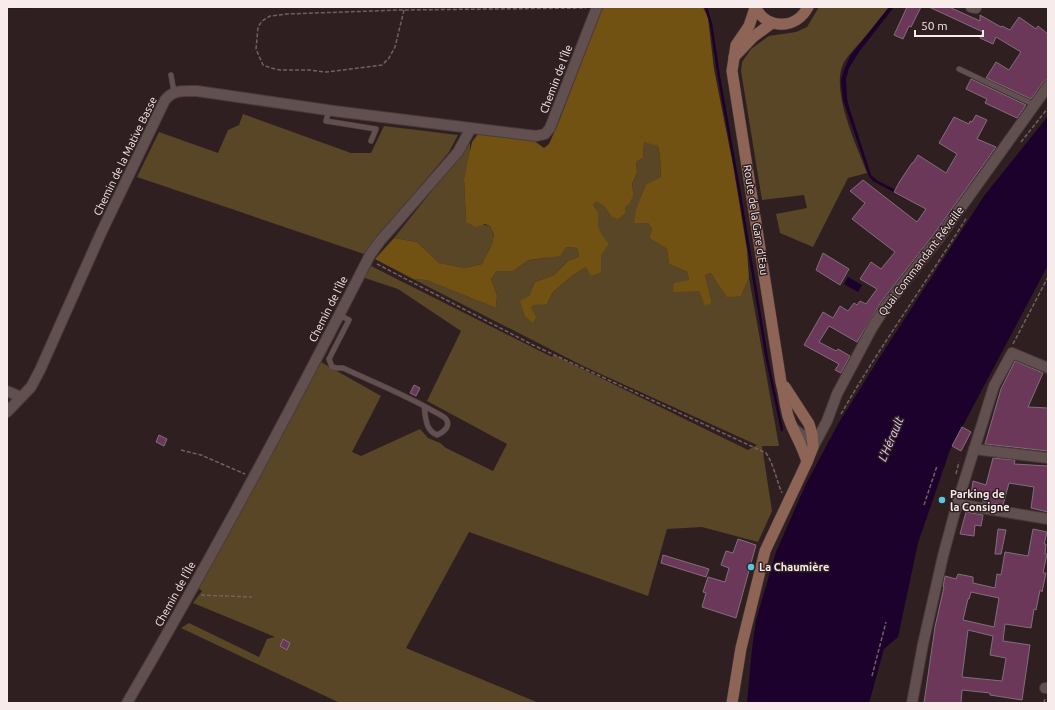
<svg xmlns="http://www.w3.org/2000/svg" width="1055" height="710" viewBox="0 0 1055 710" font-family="Ubuntu,sans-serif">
  <rect width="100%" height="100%" fill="#301f21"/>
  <!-- green -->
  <g fill="#584626">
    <path d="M 819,7 L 889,7 C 881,17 873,28 864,38 C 858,45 851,52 846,59 C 827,85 857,146 867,173 L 848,178 L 813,247 L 780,233 L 776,214 L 807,208 L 804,195 L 762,200 L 741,71 L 742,62 L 751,49 L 769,36 L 796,32 L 807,27 Z"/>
    <polygon points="243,114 351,153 371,153 384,126 458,135 449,152 364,254 137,177 159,132 218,153 228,130 239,125"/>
    <path d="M 644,141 L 658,146 L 660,156 L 661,177 L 634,223 L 648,223 L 652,229 L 649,238 L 667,249 L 669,264 L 687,272 L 689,280 L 699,291 L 705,305 L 712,303 L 705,275 L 711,273 L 741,296 L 749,278 L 779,446 L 762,446 L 772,511 L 758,542 L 702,527 L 667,529 L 648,596 L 469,532 L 406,648 L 539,703 L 340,703 L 181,628 L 189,623 L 259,657 L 267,639 L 275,637 L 193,603 L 202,591 L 197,587 L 227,528 L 321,362 L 381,396 L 352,452 L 361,456 L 420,429 L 428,438 L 440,443 L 446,448 L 493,471 L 507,444 L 427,401 L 461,331 L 398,289 L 362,277 L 371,266 L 552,357 L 554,355 L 748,450 L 757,445 L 583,366 L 413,279 L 426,280 L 496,308 L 497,295 L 491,279 L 497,271 L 513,271 L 529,260 L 546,258 L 566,247 L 577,248 L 579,257 L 568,261 L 554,275 L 535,282 L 529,296 L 531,308 L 533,304 L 547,304 L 553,292 L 573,275 L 586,267 L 601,254 L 609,244 L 602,236 L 598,225 L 598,212 L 593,204 L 597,200 L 619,219 L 625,214 L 625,207 L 634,194 C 630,180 634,183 637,172 C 637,169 636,165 636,162 L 643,158 Z"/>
    <polygon points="470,143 470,155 464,179 466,221 490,226 494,236 492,244 482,264 465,268 439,263 417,242 394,238"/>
  </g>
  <!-- forest -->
  <path fill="#725213" d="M 602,7 L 703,7 L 708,18 L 714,69 L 733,165 L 747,250 L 749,278 L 741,296 L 727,297 L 711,273 L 705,275 L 712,303 L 705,306 L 699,291 L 673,292 L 674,283 L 689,280 L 687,272 L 669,264 L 667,249 L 649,238 L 652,229 L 648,223 L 634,223 L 636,210 L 646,185 L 661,177 L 660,156 L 658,146 L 644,142 L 643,158 L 636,162 C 636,165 637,169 637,172 C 634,183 630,180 634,194 L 629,204 L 625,207 L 625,214 L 619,219 L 612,217 L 606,208 L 597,201 L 593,204 L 598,212 L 598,225 L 602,235 L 609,244 L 601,255 L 601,272 L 591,276 L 586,267 L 573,275 L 553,292 L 547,304 L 533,305 L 531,308 L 536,317 L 533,323 L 525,316 L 520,301 L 529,296 L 535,282 L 554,275 L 568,261 L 579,257 L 577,248 L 566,247 L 560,256 L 529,260 L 513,271 L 497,271 L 491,279 L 497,295 L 496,308 L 426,280 L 413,279 L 375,259 L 394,238 L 417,242 L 439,263 L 465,268 L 482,264 L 492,244 L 494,235 L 490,226 L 485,224 L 476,227 L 466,222 L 464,179 L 472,142 L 478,134 L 533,140 L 544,148 L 549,144 L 560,119 Z"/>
  <!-- water -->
  <g fill="#1c012c">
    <polygon points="889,7 894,7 859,52 849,68 846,79 847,98 849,107 871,175 878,181 908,196 906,199 873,181 869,176 843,100 841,80 844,70 850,56"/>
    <polygon points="1048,116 1048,265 950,450 918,543 898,637 884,649 869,703 747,703 752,649 756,620 776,552 806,484 838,424 878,360 984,196"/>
    <polygon points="848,277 862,285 858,292 844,284"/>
  </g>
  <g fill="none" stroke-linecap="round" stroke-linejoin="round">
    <!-- stream -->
    <g stroke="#1c012c" stroke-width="2.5">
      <polyline points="7,7 32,7"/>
      <polyline points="706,7 711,24 719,77 739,189 767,359 782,430"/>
    </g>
  </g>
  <!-- building -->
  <g fill="#6c3859" stroke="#806f79" fill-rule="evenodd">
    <polygon points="907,7 921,7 911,27 909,26 903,39 894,35"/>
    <polygon points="929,7 949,7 980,21 980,15 1001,27 1002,26 1010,30 1019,17 1036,29 1038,26 1048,34 1048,79 1043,82 1031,99 986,78 996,62 1009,70 1021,52 996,37 993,44 980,38 983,32"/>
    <polygon points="971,79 1026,105 1017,118 985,103 987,99 966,89"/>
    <polygon points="976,115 987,120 977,139 996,147 934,234 881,302 857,342 829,326 819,342 836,351 838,349 850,356 841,373 835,370 839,364 804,345 823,312 833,318 840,306 848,311 854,303 857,305 860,301 866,304 877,289 860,279 871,262 881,269 895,252 852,219 865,203 850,191 863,180 917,222 926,209 894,192 900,181 912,163 913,163 918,155 946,173 957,154 939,143 954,117 969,124 970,121 972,122"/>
    <polygon points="823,253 849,269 840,285 816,270"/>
    <polygon points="1015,361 1043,373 1028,407 1048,408 1048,451 985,444 1001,389"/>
    <polygon points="414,385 420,388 416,396 410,393"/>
    <polygon points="962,427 971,432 961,451 952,446"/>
    <polygon points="159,435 167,439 164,446 156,442"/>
    <polygon points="993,458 1015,460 1014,464 1048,466 1048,512 1031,508 1034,487 1009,483 1003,505 983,502 983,498 971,495 973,481 986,485"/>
    <polygon points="966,512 983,515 981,526 975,525 974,536 960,534"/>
    <polygon points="998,529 1006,530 1001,554 995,554"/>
    <path d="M 1033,529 L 1047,532 L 1044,544 L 1046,544 L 1045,554 L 1047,554 L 1043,573 L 1046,573 L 1042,592 L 1040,590 L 1036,610 L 1034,609 L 1031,628 L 1005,624 L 1003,641 L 1030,645 L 1022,700 L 990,695 L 990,693 L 962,690 L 961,703 L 924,703 L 935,627 L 944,587 L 943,587 L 945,576 L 956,579 L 958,574 L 973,577 L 973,583 L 995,588 L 997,574 L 1001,575 L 1005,552 L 1028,556 ZM 971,592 L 999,598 L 994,627 L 963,620 L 968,599 L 969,599 ZM 968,630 L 993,636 L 990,655 L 1006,658 L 1002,681 L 962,677 Z"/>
    <polygon points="738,539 756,545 736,618 702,607 706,593 703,592 708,577 725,582 729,568 721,565 726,551 733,553"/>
    <polygon points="663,555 709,569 706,577 661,563"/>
    <polygon points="283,639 290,643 287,650 280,646"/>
  </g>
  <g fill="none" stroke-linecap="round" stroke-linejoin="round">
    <defs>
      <g id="service">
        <polyline points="959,69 1035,105"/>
        <polyline points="171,75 174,92"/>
        <polyline points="329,110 326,121 376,129 371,141"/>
        <path d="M 339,315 L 349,320 L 329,359 L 332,367 L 337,368 L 343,368 C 373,382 406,395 435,412 C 439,414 443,416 446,419 C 451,426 444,432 437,435 C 425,430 426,418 424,406"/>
      </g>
      <g id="minor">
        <polyline points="971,7 976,8 975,7"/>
        <polyline points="7,391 21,397"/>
        <path d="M 7,412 L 31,387 L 40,370 L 101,233 L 165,100 C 174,89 184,91 197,91 L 334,111 L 471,128"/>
        <path d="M 792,427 C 800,434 806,440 817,439"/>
        <polyline points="813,447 827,421 837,394 872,328 886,306 939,238 1048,86"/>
        <polyline points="974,449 1048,458"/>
        <polyline points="957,504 1048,519"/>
        <polyline points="1045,688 1048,688"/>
        <path d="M 127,703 C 213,556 293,406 370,255 L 380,241 L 458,152 L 471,128 L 536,136 L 545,134 L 550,128 L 597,7"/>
        <polyline points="912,703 923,644 943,556 957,504 994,386 1012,353 1048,368"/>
      </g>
      <g id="secondary">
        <path d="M 755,7 C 767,30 796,30 808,7"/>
        <path d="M 755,8 L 749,26 L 736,45 L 732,71 L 781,382 C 784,393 785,405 788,416 C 793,432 803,446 807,462"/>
        <polyline points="734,57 753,37 772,23"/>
        <polyline points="732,703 741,648 765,551 807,462 813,447 812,434 809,424 785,387"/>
      </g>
    </defs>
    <!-- service casing -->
    <use href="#service" stroke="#483b3c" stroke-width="6"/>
    <!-- minor casing -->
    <use href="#minor" stroke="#483b3c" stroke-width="12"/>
    <!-- secondary casing -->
    <use href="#secondary" stroke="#483b3c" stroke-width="12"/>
    <!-- path -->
    <g stroke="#716163" stroke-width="1.5" stroke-dasharray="4 2" stroke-linecap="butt">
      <polyline points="404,10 395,47 389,58 382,65 326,72 309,70 280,70 271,68 263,65 256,49 258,27 262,21 270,16 287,14 400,10 586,8"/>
      <polyline points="1021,142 1048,108"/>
      <path d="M 377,264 L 533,345 L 766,453 C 774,465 776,479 782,493"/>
      <polyline points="1013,344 1048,277"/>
      <path d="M 841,414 C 880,346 926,283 967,217"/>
      <polyline points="181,450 201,455 245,474"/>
      <polyline points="956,474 959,462"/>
      <polyline points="924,505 937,466"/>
      <polyline points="201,595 252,597"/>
      <polyline points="872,676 886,622"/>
      <polyline points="1044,703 1045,698"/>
    </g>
    <!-- service -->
    <use href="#service" stroke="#624f50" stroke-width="5"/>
    <!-- minor -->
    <use href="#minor" stroke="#624f50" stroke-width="10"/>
    <!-- secondary -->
    <use href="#secondary" stroke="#8e6456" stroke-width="11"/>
  </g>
  <!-- markers -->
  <g fill="#56c9e0" stroke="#301f21" stroke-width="1.5">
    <circle cx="942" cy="500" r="4"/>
    <circle cx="751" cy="567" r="4"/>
  </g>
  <g text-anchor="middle" stroke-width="3" stroke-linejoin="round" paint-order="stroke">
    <!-- street labels -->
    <g font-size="11" fill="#f7ebec" stroke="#301f21">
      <text transform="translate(556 79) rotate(-69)" y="4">Chemin de l'Île</text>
      <text transform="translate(125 156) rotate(-64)" y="4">Chemin de la Mative Basse</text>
      <text transform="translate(756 220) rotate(81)" y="4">Route de la Gare d'Eau</text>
      <text transform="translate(921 261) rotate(-53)" y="4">Quai Commandant Réveille</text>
      <text transform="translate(328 309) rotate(-63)" y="4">Chemin de l'Île</text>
      <text transform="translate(175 594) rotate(-61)" y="4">Chemin de l'Île</text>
    </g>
    <!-- poi labels -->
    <g font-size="11" font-weight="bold" fill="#f7ebec" stroke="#301f21" text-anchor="start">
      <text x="950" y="498">Parking de<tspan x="950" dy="13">la Consigne</tspan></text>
      <text x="759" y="571">La Chaumière</text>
    </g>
    <!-- water labels -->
    <g font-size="12" font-style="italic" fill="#e2c8f7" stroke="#301f21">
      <text transform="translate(891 439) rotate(-67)" y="4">L'Hérault</text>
    </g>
  </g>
  <!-- border -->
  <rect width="1055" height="710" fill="none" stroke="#f7ebec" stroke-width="16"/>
  <!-- scale -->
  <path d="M915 30v6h68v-6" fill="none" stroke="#f7ebec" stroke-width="2"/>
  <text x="921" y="30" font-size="12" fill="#f7ebec" stroke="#301f21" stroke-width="3" paint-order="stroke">50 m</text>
</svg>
